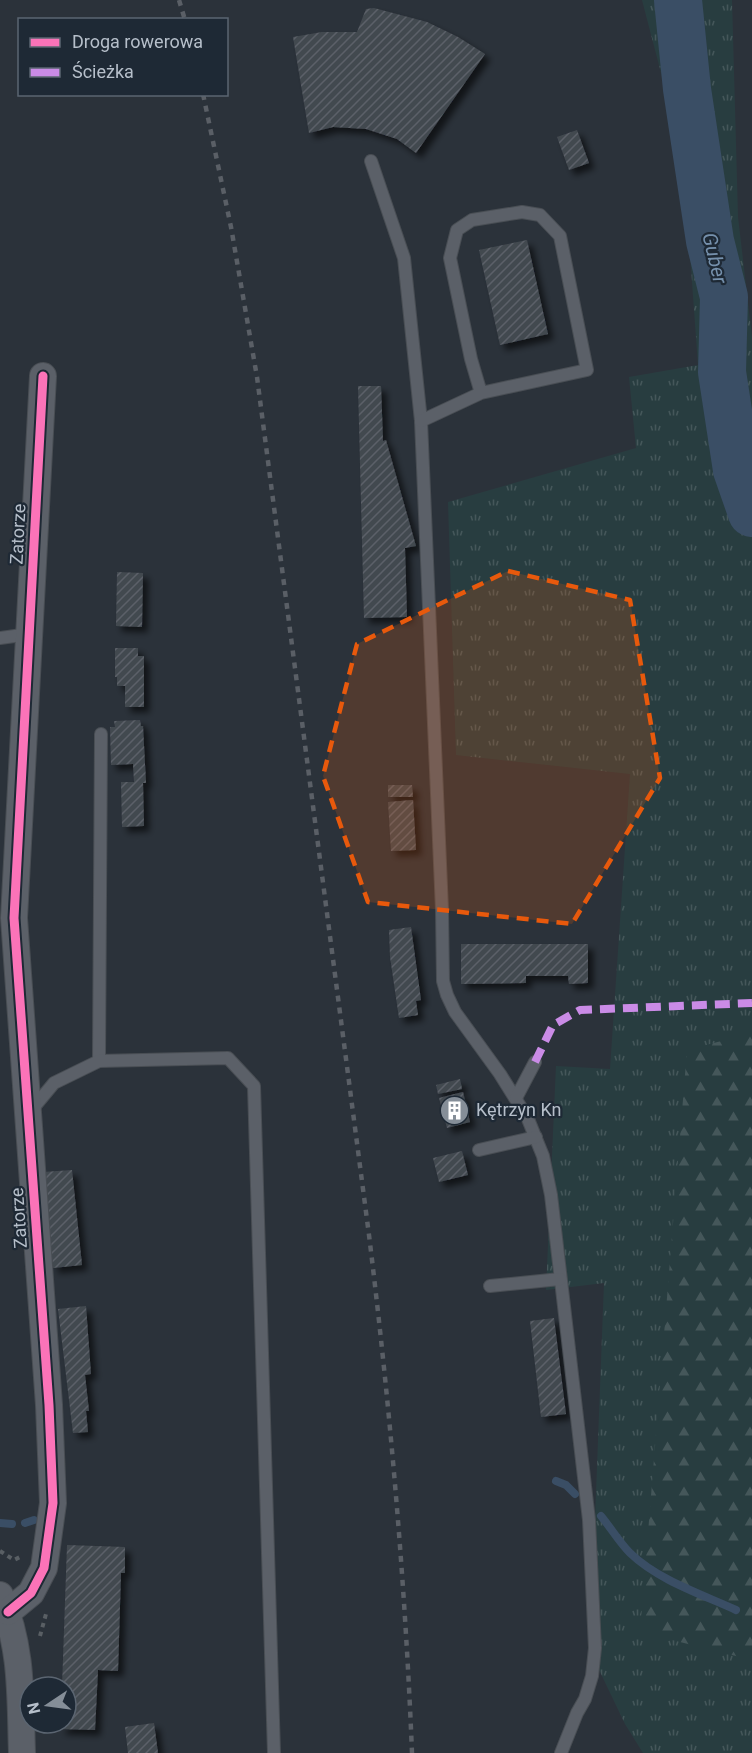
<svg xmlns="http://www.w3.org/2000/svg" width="752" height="1753" viewBox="0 0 752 1753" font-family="Roboto,sans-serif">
  <defs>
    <pattern id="grass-tufts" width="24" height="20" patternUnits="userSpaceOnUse" patternTransform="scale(1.5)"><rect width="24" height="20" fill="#283d40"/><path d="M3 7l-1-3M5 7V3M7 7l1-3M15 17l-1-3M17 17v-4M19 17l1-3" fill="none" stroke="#45575a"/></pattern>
    <pattern id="forest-firs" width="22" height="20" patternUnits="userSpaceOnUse" patternTransform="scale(1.5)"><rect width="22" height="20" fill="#283d40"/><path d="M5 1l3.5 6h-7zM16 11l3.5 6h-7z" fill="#45575a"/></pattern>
    <pattern id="building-hatch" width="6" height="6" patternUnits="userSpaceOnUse" patternTransform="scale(1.5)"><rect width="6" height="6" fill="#434950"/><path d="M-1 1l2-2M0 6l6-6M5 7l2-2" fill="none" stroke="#5c6168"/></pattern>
    <filter id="shadow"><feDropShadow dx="5.5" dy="5.5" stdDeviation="3" flood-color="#0009"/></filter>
  </defs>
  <rect width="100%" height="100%" fill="#2b323a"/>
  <!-- grass -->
  <polygon fill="url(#grass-tufts)" points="642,0 732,0 738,217 752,337 752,1753 643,1753 625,1724 590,1651 604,1283 546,1290 556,1066 610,1069 630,774 456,755 448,502 636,448 629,377 698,365 683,157"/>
  <!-- forest -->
  <polygon fill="url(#forest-firs)" points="752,1033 752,1660 640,1632 687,1050"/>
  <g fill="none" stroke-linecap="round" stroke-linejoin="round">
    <!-- stream -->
    <g stroke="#3a4e65" stroke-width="8">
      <polyline points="556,1481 566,1485 575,1494"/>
      <path d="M 601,1516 C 611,1528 619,1542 630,1553 C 658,1580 701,1594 736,1610"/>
      <polyline points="0,1523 12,1524"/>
      <polyline points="25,1523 34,1520"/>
    </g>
    <!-- river -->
    <polyline stroke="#3a4e65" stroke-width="48" points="678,0 687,89 710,241 724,297 722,372 737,470 752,513"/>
  </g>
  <!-- building -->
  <g fill="url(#building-hatch)" filter="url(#shadow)">
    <polygon points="374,8 427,22 458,37 485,54 416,153 397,139 366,129 333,127 309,133 293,37 322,32 357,32 366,9"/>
    <polygon points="577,130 589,163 569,170 557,137"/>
    <polygon points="527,240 548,334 500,345 479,250"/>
    <polygon points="358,386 381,386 383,441 386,440 416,546 405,548 407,617 364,618"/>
    <polygon points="117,572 143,573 142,627 116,626"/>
    <polygon points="115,648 138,648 138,656 144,656 144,707 125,707 125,686 117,686 117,677 115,677"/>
    <polygon points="140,720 141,726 143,726 146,783 143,783 144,826 122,827 121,782 134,782 133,764 111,765 110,727 115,727 114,721"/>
    <polygon points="388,785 412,785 413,797 388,797"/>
    <polygon points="413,800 416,850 391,851 388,802"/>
    <polygon points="411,927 421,1000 416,1001 418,1015 399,1018 390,957 389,930"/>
    <polygon points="461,944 588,944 588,983 569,984 568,976 526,976 526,983 461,984"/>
    <polygon points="460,1079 462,1089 438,1094 436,1085"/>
    <polygon points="463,1092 470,1122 447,1128 439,1098"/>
    <polygon points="462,1151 468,1175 439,1182 433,1158"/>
    <polygon points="72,1170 82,1265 53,1268 43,1172"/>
    <polygon points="86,1306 91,1374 85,1375 89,1411 86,1411 88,1432 73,1433 58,1309"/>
    <polygon points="554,1318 566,1414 541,1417 530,1321"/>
    <polygon points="67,1545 125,1547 125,1573 121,1573 118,1671 98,1670 95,1730 60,1729 61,1723 66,1723 66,1687 62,1687"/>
    <polygon points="154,1723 158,1753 128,1753 125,1727"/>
  </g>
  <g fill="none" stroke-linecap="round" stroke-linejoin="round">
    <defs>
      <g id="service">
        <polyline points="371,161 404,258 421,421 442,910 443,981 447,995 455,1012 500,1074 528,1119 543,1156 551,1195 589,1520 595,1648 592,1676 585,1699 577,1713 561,1753"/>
        <polyline points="421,421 481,393 587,370 560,236 540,215 522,212 472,220 457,230 450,258 471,359 481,393"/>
        <polyline points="0,638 29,634"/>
        <polyline points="99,1061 101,734"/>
        <polyline points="516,1098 535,1062"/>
        <polyline points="29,1113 54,1083 99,1061 228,1058 254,1086 274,1753"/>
        <polyline points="479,1150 536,1137"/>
        <polyline points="490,1286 560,1279"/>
      </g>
      <g id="minor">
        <path d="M 0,1595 C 23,1648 20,1697 22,1753"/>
        <polyline points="8,1612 31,1593 44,1568 53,1503 49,1405 14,918 43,376"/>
      </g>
    </defs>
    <!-- service casing -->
    <use href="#service" stroke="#494e54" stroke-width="14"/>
    <!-- minor casing -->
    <use href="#minor" stroke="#494e54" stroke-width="28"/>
    <!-- path -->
    <g stroke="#595f64" stroke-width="4" stroke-dasharray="4.5 4.5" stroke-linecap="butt">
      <polyline points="0,1551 14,1560 20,1557"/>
      <polyline points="40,1636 46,1614"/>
    </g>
    <!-- service -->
    <use href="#service" stroke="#5b6068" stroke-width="12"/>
    <!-- minor -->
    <use href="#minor" stroke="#5b6068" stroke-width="26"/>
    <!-- rail -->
    <g stroke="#5a5f66" stroke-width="4.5" stroke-dasharray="6 6" stroke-linecap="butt">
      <polyline points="179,0 185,20"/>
      <path d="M 203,94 L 231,227 L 257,377 L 369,1235 C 390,1407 405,1579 412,1753"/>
    </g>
    <!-- quiet -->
    <polyline stroke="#ca8be6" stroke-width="8" stroke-dasharray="15 8" stroke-linecap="butt" points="535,1062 553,1025 580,1010 752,1003"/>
    <defs>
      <polyline id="cycleway" points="8,1612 31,1593 44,1568 53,1503 49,1405 14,918 43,376"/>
    </defs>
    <!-- cycleway casing -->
    <use href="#cycleway" stroke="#1e2935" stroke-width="13"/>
    <!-- cycleway -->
    <use href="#cycleway" stroke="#fb73b8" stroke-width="9"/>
  </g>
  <!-- marked area -->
  <path fill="#e8590c" fill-opacity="0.2" stroke="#e8590c" stroke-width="4.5" stroke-dasharray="12 8" stroke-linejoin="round" d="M 508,571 L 630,600 L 660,778 L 572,924 L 368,902 L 323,776 L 357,644 Z"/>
  <!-- icons -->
  <defs>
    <symbol id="building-disc" viewBox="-11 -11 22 22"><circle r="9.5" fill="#858e98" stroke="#1e2935"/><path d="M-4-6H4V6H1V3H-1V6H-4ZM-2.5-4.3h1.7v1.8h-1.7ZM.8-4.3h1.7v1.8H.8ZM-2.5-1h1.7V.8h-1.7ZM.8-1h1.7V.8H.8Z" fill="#fff"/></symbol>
  </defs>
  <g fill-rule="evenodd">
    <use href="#building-disc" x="438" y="1094" width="33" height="33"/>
  </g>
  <g text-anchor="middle" stroke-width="4.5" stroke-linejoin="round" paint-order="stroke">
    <!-- street labels -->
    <g font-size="18" fill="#b6bfca" stroke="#1e2935">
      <text transform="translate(18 534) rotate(-87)" y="6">Zatorze</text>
      <text transform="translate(19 1218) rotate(-94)" y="6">Zatorze</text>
    </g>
    <!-- poi labels -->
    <g font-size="18" fill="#b6bfca" stroke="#1e2935" text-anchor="start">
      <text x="476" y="1116">Kętrzyn Kn</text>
    </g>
    <!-- water labels -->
    <g font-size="20" font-style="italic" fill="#7691ad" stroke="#1e2935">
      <text transform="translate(715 258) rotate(77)" y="7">Guber</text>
    </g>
  </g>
  <!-- legend -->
  <rect x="18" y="18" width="210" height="78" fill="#1e2935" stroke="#5b6571" stroke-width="1.5"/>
  <rect x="30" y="38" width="30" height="9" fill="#fb73b8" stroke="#5b6571" stroke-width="1.5"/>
  <text x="72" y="48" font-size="18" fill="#b6bfca">Droga rowerowa</text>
  <rect x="30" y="68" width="30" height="9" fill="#ca8be6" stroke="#5b6571" stroke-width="1.5"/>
  <text x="72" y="78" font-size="18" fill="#b6bfca">Ścieżka</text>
  <!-- north arrow -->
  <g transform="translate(48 1705) rotate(257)"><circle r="28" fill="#1e2935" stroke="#5b6571" stroke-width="1.5"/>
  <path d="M0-4.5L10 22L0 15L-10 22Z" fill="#858e98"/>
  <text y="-9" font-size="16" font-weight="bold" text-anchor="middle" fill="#b6bfca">N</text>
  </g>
</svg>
